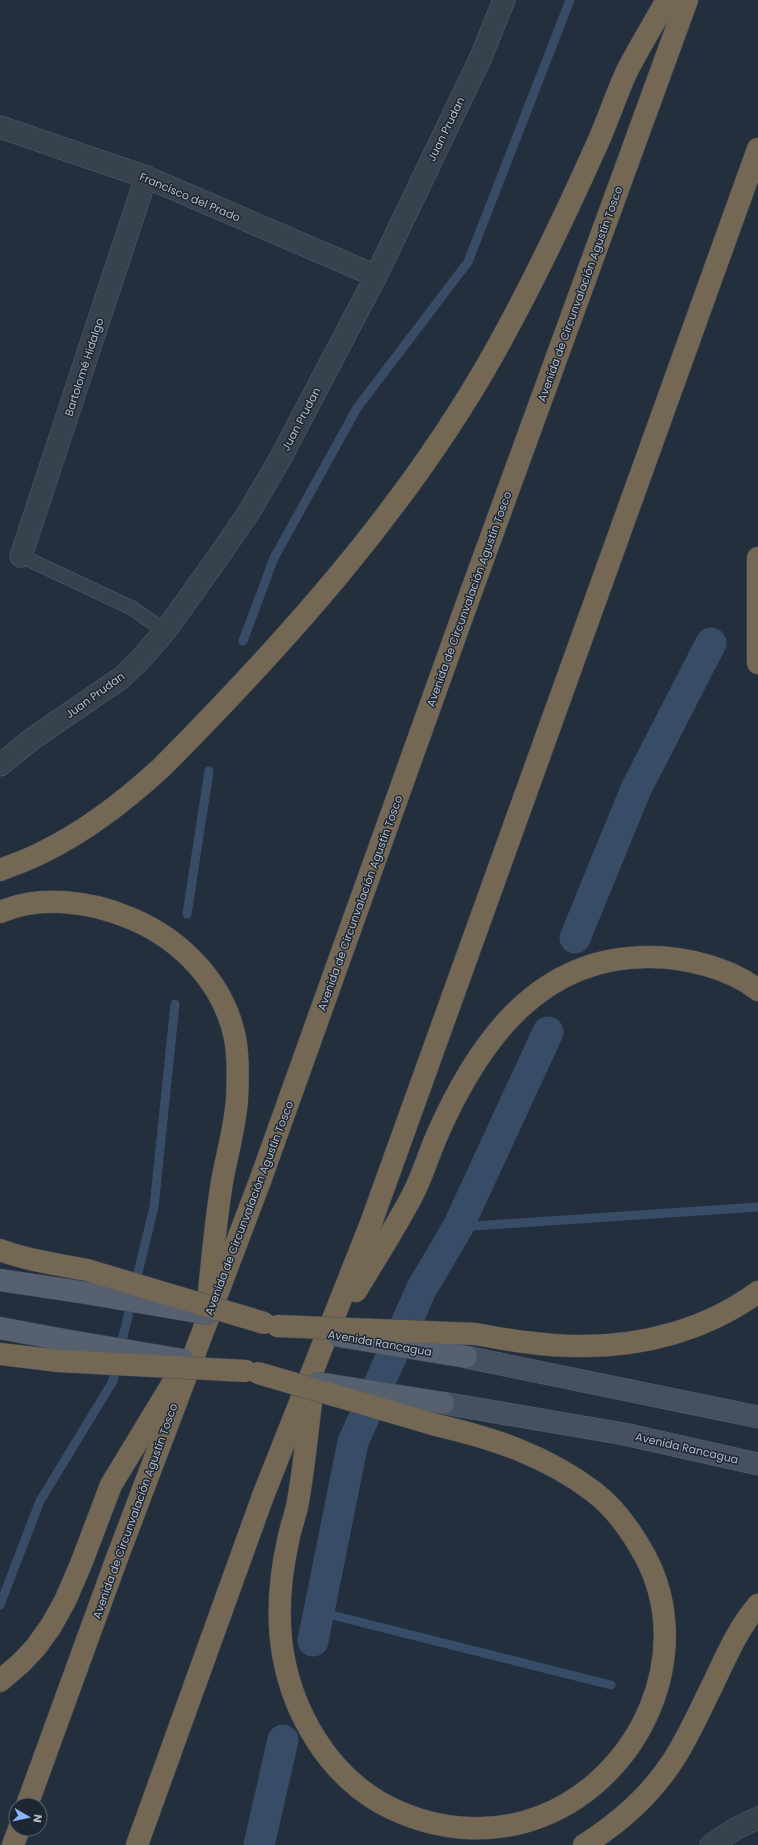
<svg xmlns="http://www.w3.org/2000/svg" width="758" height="1845" viewBox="0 0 758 1845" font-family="Poppins,sans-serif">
  <rect width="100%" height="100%" fill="#242f3e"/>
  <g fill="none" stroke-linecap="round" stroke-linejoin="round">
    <!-- stream -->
    <g stroke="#394c67" stroke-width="9">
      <polyline points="243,641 274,558 357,408 468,262 570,0"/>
      <polyline points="187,914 209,771"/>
      <polyline points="458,1227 758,1207"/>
      <polyline points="135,1285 154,1207 175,1004"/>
      <polyline points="120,1349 132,1300"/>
      <polyline points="0,1605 40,1501 113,1381 117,1364"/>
      <polyline points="320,1612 611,1685"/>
    </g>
    <!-- canal -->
    <g stroke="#394c67" stroke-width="31">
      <polyline points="575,938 636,789 711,643"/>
      <polyline points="313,1641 353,1442 422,1288 458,1227 548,1032"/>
      <polyline points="259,1845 283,1740"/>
    </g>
    <defs>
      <polyline id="lane" points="21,556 132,608 165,631"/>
      <g id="street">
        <polyline points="0,127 146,177 376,276"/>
        <polyline points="21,556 146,177"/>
        <polyline points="0,765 32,739 121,678 140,660 165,631 214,563 249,512 280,459 376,276 481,57 504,0"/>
        <polyline points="711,1845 735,1829 758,1818"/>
      </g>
      <g id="secondary">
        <polyline points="466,1357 758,1417"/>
        <polyline points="443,1403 624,1434 758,1464"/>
      </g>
      <g id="primary">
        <polyline points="0,1280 80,1292"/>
        <polyline points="0,1328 64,1340"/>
      </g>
      <g id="highway">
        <polyline points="758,558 758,663"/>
        <path d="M 0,870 C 15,864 31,859 45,851 C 88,830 126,800 161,768 C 285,643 406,509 493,355 C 530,289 563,220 594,151 C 607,124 615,96 628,69 C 640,46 654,23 667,0"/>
        <path d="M 0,912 C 41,895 90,901 130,918 C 181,939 224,983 235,1038 C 239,1058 238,1080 237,1099 C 235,1128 227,1154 222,1182 C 216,1218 213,1255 209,1291"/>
        <path d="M 0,1250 C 28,1260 58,1265 87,1270"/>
        <path d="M 356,1291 C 375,1259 396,1227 413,1194 C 423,1175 429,1153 438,1133 C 479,1041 539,956 650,957 C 685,957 730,968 758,990"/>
        <path d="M 475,1334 C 509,1340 544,1346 578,1346 C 642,1347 706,1330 758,1292"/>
        <polyline points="0,1354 59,1361"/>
        <path d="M 312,1395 C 307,1432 304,1470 297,1507 C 294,1519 290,1530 288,1541 C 280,1577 277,1618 283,1654 C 293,1713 328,1773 381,1803 C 430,1830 489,1837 542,1816 C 641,1777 697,1653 645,1556 C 632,1532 616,1509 594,1492 C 547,1456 493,1438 436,1425"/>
        <polyline points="0,1681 21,1663 36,1647 51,1626 65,1601 81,1564 111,1485 171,1386"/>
        <polyline points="27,1805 117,1558 260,1181 466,606 687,0"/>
        <polyline points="13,1845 19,1829"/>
        <polyline points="137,1845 263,1496 371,1223 758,149"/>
        <path d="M 584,1845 C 619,1823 649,1797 672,1762 C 688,1738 700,1710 713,1684 C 726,1657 738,1628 758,1605"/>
      </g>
    </defs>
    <!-- lane casing -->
    <use href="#lane" stroke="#565f6c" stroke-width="15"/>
    <!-- street casing -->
    <use href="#street" stroke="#565f6c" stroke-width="23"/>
    <!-- secondary casing -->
    <use href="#secondary" stroke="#565f6c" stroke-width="23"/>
    <!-- primary casing -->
    <use href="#primary" stroke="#414a57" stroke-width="23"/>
    <!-- highway casing -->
    <use href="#highway" stroke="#434c59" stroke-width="23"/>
    <!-- lane -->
    <use href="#lane" stroke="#38414e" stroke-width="14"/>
    <!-- street -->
    <use href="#street" stroke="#38414e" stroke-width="22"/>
    <!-- secondary -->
    <use href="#secondary" stroke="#465061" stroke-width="22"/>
    <!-- primary -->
    <use href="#primary" stroke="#56606e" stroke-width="22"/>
    <!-- highway -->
    <use href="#highway" stroke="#746855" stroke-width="22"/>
    <defs>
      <g id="primary-bridge">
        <polyline points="80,1292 209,1314"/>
        <polyline points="339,1336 466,1357"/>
        <polyline points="64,1340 183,1360"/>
        <polyline points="318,1383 443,1403"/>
      </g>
      <g id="highway-bridge">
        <polyline points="87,1270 264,1323"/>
        <polyline points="277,1326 475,1334"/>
        <polyline points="59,1361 246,1371"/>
        <polyline points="258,1373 436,1425"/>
      </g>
    </defs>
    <!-- primary-bridge casing -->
    <use href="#primary-bridge" stroke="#414a57" stroke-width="23" stroke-linecap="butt"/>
    <!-- highway-bridge casing -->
    <use href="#highway-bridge" stroke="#434c59" stroke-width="23" stroke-linecap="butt"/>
    <!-- primary-bridge -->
    <use href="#primary-bridge" stroke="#56606e" stroke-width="22"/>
    <!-- highway-bridge -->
    <use href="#highway-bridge" stroke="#746855" stroke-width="22"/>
  </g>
  <g text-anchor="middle" stroke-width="3" stroke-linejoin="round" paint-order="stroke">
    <!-- street labels -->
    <g font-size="11" fill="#b4bcc9" stroke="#1d2633">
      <text transform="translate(446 129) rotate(-64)" y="4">Juan Prudan</text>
      <text transform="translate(190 197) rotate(23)" y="4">Francisco del Prado</text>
      <text transform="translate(580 294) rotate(-70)" y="4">Avenida de Circunvalación Agustín Tosco</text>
      <text transform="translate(84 367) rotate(-72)" y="4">Bartolomé Hidalgo</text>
      <text transform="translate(301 419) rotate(-62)" y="4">Juan Prudan</text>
      <text transform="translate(469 599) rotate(-70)" y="4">Avenida de Circunvalación Agustín Tosco</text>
      <text transform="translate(95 695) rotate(-36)" y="4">Juan Prudan</text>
      <text transform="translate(360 903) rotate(-70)" y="4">Avenida de Circunvalación Agustín Tosco</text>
      <text transform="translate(249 1208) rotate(-69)" y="4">Avenida de Circunvalación Agustín Tosco</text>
      <text transform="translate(380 1343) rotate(10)" y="4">Avenida Rancagua</text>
      <text transform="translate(687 1448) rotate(13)" y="4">Avenida Rancagua</text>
      <text transform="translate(135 1511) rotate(-70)" y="4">Avenida de Circunvalación Agustín Tosco</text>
    </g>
  </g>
  <!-- north arrow -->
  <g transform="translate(28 1817) rotate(99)"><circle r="19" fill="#1d2633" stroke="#59626f"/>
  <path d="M0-3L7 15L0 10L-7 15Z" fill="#8ab4f8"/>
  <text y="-6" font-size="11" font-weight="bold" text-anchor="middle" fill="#b4bcc9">N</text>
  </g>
</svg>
